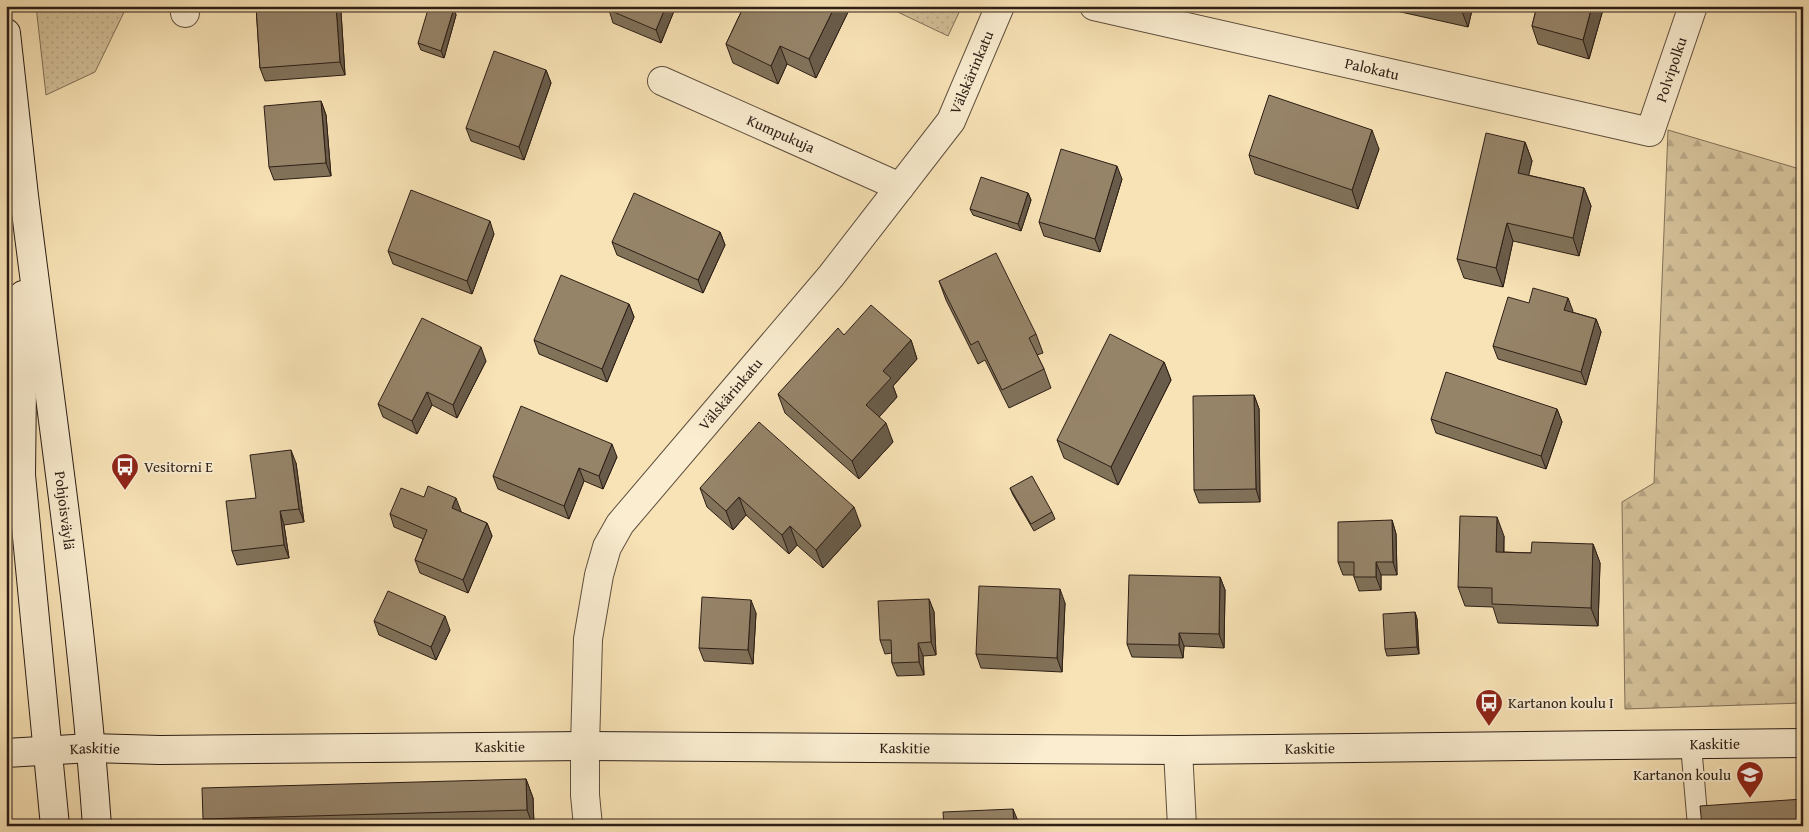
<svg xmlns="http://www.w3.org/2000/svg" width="1809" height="832" viewBox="0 0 1809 832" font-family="'Gentium Book Plus',serif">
  <defs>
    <pattern id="grass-dots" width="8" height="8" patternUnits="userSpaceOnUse" patternTransform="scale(1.25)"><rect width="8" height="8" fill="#d5c29b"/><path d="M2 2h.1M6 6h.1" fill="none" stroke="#b7a685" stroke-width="1.8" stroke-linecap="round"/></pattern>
    <pattern id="forest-firs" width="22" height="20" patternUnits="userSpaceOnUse" patternTransform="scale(1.25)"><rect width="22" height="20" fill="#d5c29b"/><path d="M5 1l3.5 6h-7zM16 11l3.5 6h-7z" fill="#b7a685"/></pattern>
  </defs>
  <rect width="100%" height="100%" fill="#f8e3b6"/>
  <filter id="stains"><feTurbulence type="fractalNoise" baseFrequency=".004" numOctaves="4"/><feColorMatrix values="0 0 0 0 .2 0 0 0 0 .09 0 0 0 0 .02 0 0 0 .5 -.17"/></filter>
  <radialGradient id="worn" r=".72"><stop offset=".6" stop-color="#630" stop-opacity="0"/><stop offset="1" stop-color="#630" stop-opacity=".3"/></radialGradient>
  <!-- grass -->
  <g fill="url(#grass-dots)" stroke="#807058">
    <polygon points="36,6 127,6 95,72 46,95"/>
    <polygon points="885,6 962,6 948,36"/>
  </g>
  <!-- forest -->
  <polygon fill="url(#forest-firs)" stroke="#807058" points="1668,130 1803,170 1803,703 1625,709 1622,502 1654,483"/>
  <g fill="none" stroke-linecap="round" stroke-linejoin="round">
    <defs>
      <polyline id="lane" points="1691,745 1698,826"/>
      <g id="street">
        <polyline points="184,6 185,13"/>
        <path id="s1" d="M 1094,6 L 1650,132 L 1693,6"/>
        <path id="s2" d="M 662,81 L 900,187"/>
        <polyline points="1178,750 1182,826"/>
        <path id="s3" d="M 588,826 L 585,795 L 585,746 L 588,639 L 599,575 L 607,547 L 620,524 L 831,276 L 951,121 L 1000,6"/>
      </g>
      <g id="secondary">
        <path id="s4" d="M 6,33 C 12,87 18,142 24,196 C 50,406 82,615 97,826"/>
        <polyline points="23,295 21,475 55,826"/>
        <path id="s5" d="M 6,753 L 91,748 L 160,750 L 585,746 L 1178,750 L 1803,743"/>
      </g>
    </defs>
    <!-- lane casing -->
    <use href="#lane" stroke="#5f4f3e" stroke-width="22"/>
    <!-- street casing -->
    <use href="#street" stroke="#5f4f3e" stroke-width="30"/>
    <!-- secondary casing -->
    <use href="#secondary" stroke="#2c1e16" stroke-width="30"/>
    <!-- lane -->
    <use href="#lane" stroke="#faedd0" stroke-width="20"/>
    <!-- street -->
    <use href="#street" stroke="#faedd0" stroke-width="28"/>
    <!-- secondary -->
    <use href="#secondary" stroke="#faedd0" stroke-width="28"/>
  </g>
  <!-- wall -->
  <g fill="#81725a" stroke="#2c1e16">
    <polygon points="256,6 338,6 341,12 345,75 265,81 260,68"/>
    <polygon points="610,6 676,6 661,43 613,23 609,10"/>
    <polygon points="744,6 848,6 849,10 816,78 787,64 778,84 733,63 726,44"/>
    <polygon points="1374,6 1473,6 1468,27"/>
    <polygon points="1537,6 1604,6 1589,59 1538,44 1532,26"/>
    <polygon points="454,8 456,15 444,58 421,50 418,43"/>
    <polygon points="546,70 551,83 524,160 471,141 466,128"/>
    <polygon points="321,101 326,115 331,176 274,180 269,167"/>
    <polygon points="1525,142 1532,161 1528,175 1584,188 1591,206 1579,256 1513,241 1503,287 1464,278 1457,259"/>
    <polygon points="1379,149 1358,209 1255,174 1249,155"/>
    <polygon points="1122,179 1100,252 1044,236 1039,222"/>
    <polygon points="1028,193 1031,200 1021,231 973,215 970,209"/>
    <polygon points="720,232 725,245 703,293 617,255 612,242"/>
    <polygon points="494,234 472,294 393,264 388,251"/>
    <polygon points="939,281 1036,334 1043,353 1037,355 1044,369 1051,388 1009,408 985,360 978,364 946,300"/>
    <polygon points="1568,298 1572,312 1596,319 1601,332 1586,385 1498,359 1493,346 1529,303"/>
    <polygon points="629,304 634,317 607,382 539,354 534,340"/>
    <polygon points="844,335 911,340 917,359 893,386 897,397 879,417 893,442 859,479 785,413 778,394"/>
    <polygon points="486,361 457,418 432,405 417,434 383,417 378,404"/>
    <polygon points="1164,362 1171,380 1118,485 1064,458 1057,440"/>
    <polygon points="1254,395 1259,409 1260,502 1199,503 1194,490"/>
    <polygon points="1557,409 1562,422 1546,469 1436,433 1431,419"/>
    <polygon points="617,457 603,489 584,481 569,519 498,489 493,476"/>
    <polygon points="296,463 304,522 284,525 289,558 237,565 232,551 256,498"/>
    <polygon points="700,488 861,526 823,568 797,545 789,554 746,515 733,530 707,507"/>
    <polygon points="1010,488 1052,512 1055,519 1034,531 1013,495"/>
    <polygon points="461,511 461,512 487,523 492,536 468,593 420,573 415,560 423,539 394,527 390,514"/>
    <polygon points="1392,520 1396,534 1397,575 1381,575 1381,590 1359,591 1354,577 1354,575 1343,575 1338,562"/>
    <polygon points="1504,536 1504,552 1531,553 1593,544 1600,563 1598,626 1498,623 1493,607 1465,606 1458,587"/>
    <polygon points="1220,577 1225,590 1224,648 1184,646 1183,658 1132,657 1127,644"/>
    <polygon points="929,599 934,612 936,655 923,656 924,675 897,676 892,663 892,653 885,654 880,640"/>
    <polygon points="1065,603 1062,672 981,668 976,654"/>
    <polygon points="1415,612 1417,619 1419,654 1387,656 1385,649"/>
    <polygon points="756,613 753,664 704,661 699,648"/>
    <polygon points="374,621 450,630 436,660 379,635"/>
    <polygon points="526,779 533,798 534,826 205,826 203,819"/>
  </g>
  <!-- shaded-wall -->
  <g fill="#695c4a" stroke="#2c1e16">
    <polygon points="336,6 338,6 341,12 345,75 340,62"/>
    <polygon points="666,6 676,6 661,43 656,30"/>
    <polygon points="835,6 848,6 849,10 816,78 809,59"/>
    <polygon points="1462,6 1473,6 1468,27 1461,9"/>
    <polygon points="1592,6 1604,6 1589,59 1583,40"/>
    <polygon points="454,8 456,15 444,58 441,51"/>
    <polygon points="780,46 787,64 778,84 771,66"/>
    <polygon points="546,70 551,83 524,160 519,147"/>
    <polygon points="321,101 326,115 331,176 326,163"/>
    <polygon points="1372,130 1379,149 1358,209 1352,190"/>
    <polygon points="1525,142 1532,161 1525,192 1518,173"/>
    <polygon points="1117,166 1122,179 1100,252 1095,239"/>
    <polygon points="1584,188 1591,206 1579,256 1573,238"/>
    <polygon points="1028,193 1031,200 1021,231 1018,224"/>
    <polygon points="490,221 494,234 472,294 467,281"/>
    <polygon points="1507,223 1513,241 1503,287 1496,268"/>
    <polygon points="720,232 725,245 703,293 698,280"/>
    <polygon points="1568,298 1573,311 1569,323 1564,310"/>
    <polygon points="629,304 634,317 607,382 602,369"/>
    <polygon points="1596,319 1601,332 1586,385 1581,372"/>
    <polygon points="911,340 917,359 893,386 897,397 873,424 866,405 883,371"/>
    <polygon points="481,347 486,361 457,418 453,405"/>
    <polygon points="1164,362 1171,380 1118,485 1111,467"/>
    <polygon points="427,392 432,405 417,434 412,421"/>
    <polygon points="1254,395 1259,409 1260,502 1256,489"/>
    <polygon points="1557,409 1562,422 1546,469 1541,456"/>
    <polygon points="886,423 893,442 859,479 852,461"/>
    <polygon points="612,444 617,457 603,489 599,476"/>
    <polygon points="291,450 296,463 304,522 299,509"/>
    <polygon points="579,468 584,481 569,519 564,506"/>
    <polygon points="739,497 746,515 733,530 726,511"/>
    <polygon points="456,498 461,511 457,521 452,508"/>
    <polygon points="854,507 861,526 823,568 816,550"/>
    <polygon points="280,511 284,525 289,558 284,545"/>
    <polygon points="1497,517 1504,536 1503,571 1496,552"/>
    <polygon points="1392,520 1396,534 1397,575 1393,562"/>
    <polygon points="487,523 492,536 468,593 463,580"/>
    <polygon points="790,526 797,545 789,554 782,535"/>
    <polygon points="1593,544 1600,563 1598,626 1591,608"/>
    <polygon points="1376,562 1381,575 1381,590 1376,577"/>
    <polygon points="1220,577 1225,590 1224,648 1219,634"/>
    <polygon points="1060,589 1065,603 1062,672 1057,658"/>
    <polygon points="929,599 934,612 936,655 931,642"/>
    <polygon points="751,600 756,613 753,664 748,650"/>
    <polygon points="1415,612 1417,619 1419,654 1417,647"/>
    <polygon points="445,616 450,630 436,660 431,647"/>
    <polygon points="1179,633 1184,646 1183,658 1179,645"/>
    <polygon points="918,643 923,656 924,675 919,662"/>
    <polygon points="526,779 533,798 534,826 533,826 527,810"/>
    <polygon points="1013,809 1020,826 1014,826"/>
  </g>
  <!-- building -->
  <g fill="#968469" stroke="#2c1e16">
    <polygon points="256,6 336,6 340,62 260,68"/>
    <polygon points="429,6 447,6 454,8 441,51 418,43"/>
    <polygon points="610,6 666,6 656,30 609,10"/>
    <polygon points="744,6 835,6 809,59 780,46 771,66 726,44"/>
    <polygon points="1450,6 1462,6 1461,9"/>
    <polygon points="1537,6 1592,6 1583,40 1532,26"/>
    <polygon points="494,51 546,70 519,147 466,128"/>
    <polygon points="1269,95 1372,130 1352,190 1249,155"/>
    <polygon points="321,101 326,163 269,167 264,106"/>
    <polygon points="1486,133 1525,142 1518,173 1584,188 1573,238 1507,223 1496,268 1457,259"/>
    <polygon points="1061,149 1117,166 1095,239 1039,222"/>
    <polygon points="981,177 1028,193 1018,224 970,209"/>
    <polygon points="411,190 490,221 467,281 388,251"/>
    <polygon points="634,193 720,232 698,280 612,242"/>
    <polygon points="996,253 1036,334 1029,338 1044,369 1002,390 978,341 971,345 939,281"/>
    <polygon points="561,275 629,304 602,369 534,340"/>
    <polygon points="1533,288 1568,298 1564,310 1596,319 1581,372 1493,346 1508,297 1529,303"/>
    <polygon points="871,305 911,340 883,371 891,378 866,405 886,423 852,461 778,394 838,328 844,335"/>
    <polygon points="422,318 481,347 453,405 427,392 412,421 378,404"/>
    <polygon points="1110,334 1164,362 1111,467 1057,440"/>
    <polygon points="1446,372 1557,409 1541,456 1431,419"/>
    <polygon points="1254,395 1256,489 1194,490 1193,396"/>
    <polygon points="521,406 612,444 599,476 579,468 564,506 493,476"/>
    <polygon points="759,422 854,507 816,550 790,526 782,535 739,497 726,511 700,488"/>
    <polygon points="291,450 299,509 280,511 284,545 232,551 226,501 256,498 250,455"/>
    <polygon points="1032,476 1052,512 1031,524 1010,488"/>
    <polygon points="428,486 456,498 452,508 487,523 463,580 415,560 427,530 390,514 401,488 424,497"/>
    <polygon points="1460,516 1497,517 1496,552 1531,553 1532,542 1593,544 1591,608 1492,604 1492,588 1458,587"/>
    <polygon points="1392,520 1393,562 1376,562 1376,577 1354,577 1354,562 1338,562 1338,522"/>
    <polygon points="1129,575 1220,577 1219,634 1179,633 1179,645 1127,644"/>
    <polygon points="979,586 1060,589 1057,658 976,654"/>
    <polygon points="388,591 445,616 431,647 374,621"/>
    <polygon points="702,597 751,600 748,650 699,648"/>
    <polygon points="929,599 931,642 918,643 919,662 892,663 891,640 880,640 878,601"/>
    <polygon points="1415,612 1417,647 1385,649 1383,614"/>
    <polygon points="526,779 527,810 203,819 202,788"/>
    <polygon points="1803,799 1803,826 1702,826 1700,806"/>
    <polygon points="1013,809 1014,826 944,826 943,812"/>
  </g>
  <!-- icons -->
  <defs>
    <symbol id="bus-pin" viewBox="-11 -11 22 30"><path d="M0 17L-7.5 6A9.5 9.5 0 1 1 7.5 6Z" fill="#8f2418" stroke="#faedd0"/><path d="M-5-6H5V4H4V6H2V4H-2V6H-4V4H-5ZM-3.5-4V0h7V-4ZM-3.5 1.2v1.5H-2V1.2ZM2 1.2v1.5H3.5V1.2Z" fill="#fff"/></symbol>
    <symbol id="school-pin" viewBox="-11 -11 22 30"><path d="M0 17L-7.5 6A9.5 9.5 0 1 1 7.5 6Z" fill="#8f2418" stroke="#faedd0"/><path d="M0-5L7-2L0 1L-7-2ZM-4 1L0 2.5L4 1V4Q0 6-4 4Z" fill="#fff"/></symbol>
  </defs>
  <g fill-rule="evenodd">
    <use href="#bus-pin" x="109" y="451" width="32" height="43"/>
    <use href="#bus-pin" x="1473" y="687" width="32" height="43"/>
    <use href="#school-pin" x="1734" y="759" width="32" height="43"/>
  </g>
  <g text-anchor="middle" stroke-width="4" stroke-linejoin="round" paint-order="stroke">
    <!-- street labels -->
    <g font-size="15" fill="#2c1e16" stroke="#faedd0">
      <text dy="5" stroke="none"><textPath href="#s1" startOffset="285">Palokatu</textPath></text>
      <text dy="5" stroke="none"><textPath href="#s1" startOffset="636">Polvipolku</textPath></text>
      <text dy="5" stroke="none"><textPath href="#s3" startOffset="882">Välskärinkatu</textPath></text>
      <text dy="5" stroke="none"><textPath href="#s2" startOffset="130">Kumpukuja</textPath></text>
      <text dy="5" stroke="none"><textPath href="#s3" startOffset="478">Välskärinkatu</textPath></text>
      <text dy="5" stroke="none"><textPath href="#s4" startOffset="481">Pohjoisväylä</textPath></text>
      <text dy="5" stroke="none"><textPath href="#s5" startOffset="1709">Kaskitie</textPath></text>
      <text dy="5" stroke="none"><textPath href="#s5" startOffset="494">Kaskitie</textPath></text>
      <text dy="5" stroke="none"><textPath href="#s5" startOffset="899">Kaskitie</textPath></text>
      <text dy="5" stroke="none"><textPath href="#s5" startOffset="89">Kaskitie</textPath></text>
      <text dy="5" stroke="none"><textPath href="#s5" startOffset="1304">Kaskitie</textPath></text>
    </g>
    <!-- poi labels -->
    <g font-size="15" fill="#2c1e16" stroke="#faedd0" text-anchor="start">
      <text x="144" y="472">Vesitorni E</text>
      <text x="1508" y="708">Kartanon koulu I</text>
      <text x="1731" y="780" text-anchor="end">Kartanon koulu</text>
    </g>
  </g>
  <!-- margin -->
  <rect width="1809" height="832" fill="none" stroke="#f8e3b6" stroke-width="25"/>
  <rect x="8" y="8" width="1794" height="817" fill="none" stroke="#2c1e16" stroke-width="2.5"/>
  <rect x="12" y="12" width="1784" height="807" fill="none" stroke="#2c1e16"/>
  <rect width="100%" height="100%" filter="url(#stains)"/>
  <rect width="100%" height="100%" fill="url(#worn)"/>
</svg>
